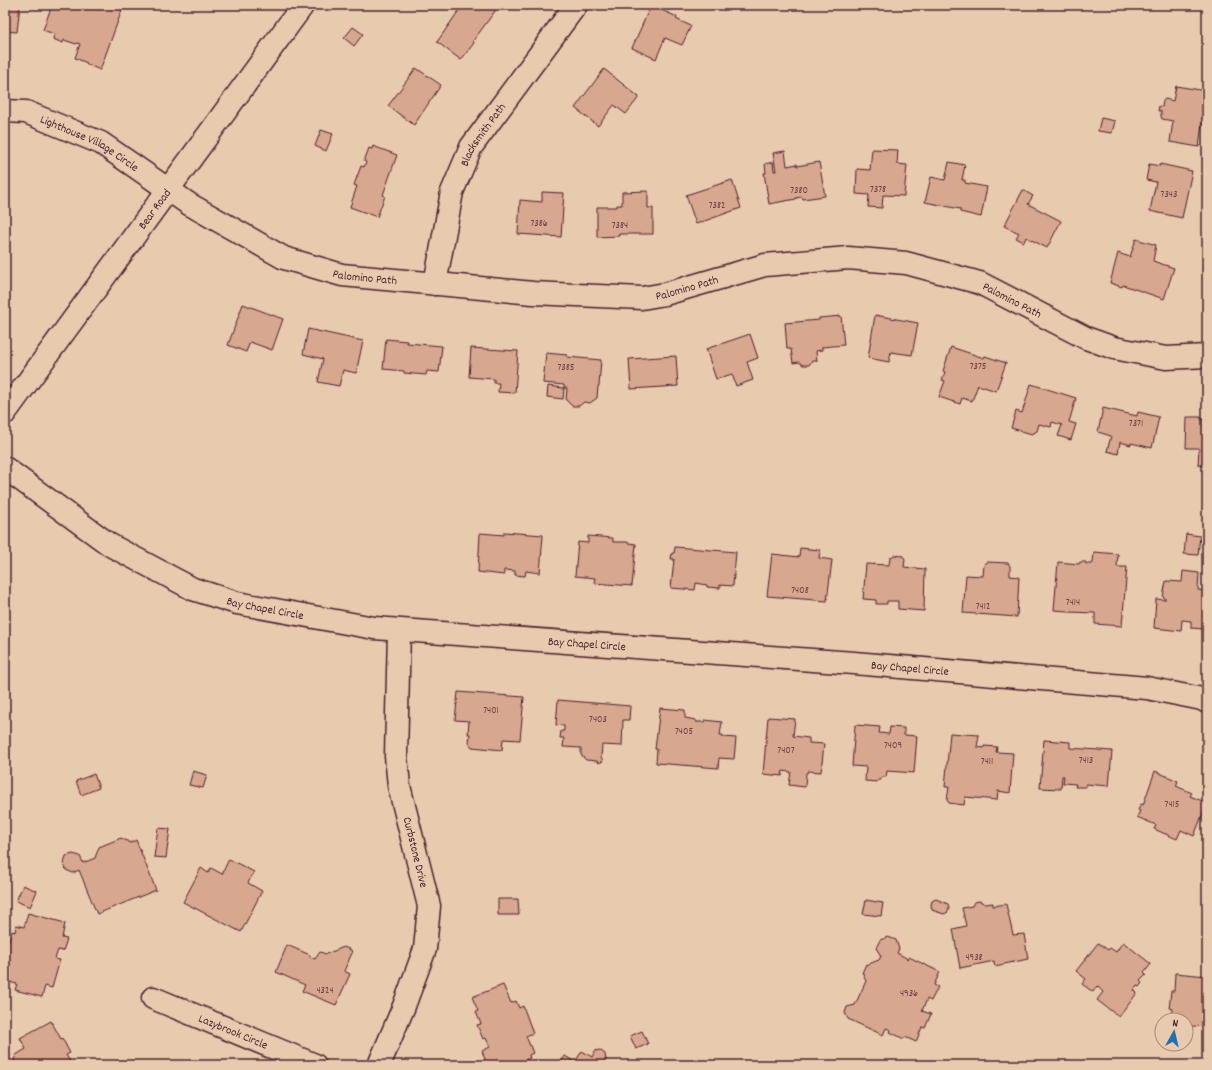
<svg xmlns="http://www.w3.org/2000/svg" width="1212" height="1070" viewBox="0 0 1212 1070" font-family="Dekko,sans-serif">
  <rect width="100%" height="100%" fill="#e8cbaf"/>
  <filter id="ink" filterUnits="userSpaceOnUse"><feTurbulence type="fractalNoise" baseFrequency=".025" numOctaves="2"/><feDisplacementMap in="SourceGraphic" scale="8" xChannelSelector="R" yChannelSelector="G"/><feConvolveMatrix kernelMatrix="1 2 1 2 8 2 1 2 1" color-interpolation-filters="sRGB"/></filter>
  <g filter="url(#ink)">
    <!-- building -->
    <g fill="#d8a78f" stroke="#4a1f2b">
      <polygon points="5,5 20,5 17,32 5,31"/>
      <polygon points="52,5 110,5 122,10 100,70 86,64 87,63 75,58 80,44 77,43 76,44 64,40 63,43 53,39 54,34 43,30"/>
      <polygon points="468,5 495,5 498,7 473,41 474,43 461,60 437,42 462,6 465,9"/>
      <polygon points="651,5 677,17 676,19 691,26 682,45 665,38 656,59 632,48"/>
      <polygon points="353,27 363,34 354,46 344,38"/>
      <polygon points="416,68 441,85 414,125 388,106"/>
      <polygon points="604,69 639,97 626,114 614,105 598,126 575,108"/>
      <polygon points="1176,86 1206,91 1199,147 1170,142 1173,121 1162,119 1161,116 1161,111 1158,111 1159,106 1162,107 1163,101 1165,99 1173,101"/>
      <polygon points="1101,118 1115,121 1112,133 1098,131"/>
      <polygon points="321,130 333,134 326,151 315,146"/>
      <polygon points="373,146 397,155 383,195 385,196 377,217 350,207 357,186 354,185 361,166 364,167 366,162 364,161 369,148 372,149"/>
      <polygon points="872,149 898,150 897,164 907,165 904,196 883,195 882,208 868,207 869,195 856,194 857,169 870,170"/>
      <polygon points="785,151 787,166 797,164 797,166 819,162 825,196 803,199 802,197 796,198 796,199 769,204 764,173 766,173 765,164 773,162 774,171 776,171 773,153"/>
      <polygon points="949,162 965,165 962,180 965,180 965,183 987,187 981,217 960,212 960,209 925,202 931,177 945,180"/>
      <polygon points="1149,164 1160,166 1160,164 1192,171 1182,218 1150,211 1156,182 1146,180"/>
      <polygon points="732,180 741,208 696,224 686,195"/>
      <polygon points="1023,190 1033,196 1028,204 1061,221 1047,248 1026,237 1024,242 1016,238 1019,233 1004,226"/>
      <polygon points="648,191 648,208 653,208 653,234 619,234 619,236 597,237 597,207 617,207 617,205 622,205 622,192"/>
      <polygon points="542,192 564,193 561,237 518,234 520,200 542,202"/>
      <polygon points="1136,239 1156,245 1153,261 1174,268 1164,299 1123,285 1122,287 1110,283 1118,253 1130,257"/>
      <polygon points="243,304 283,319 272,350 250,342 246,352 228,345"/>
      <polygon points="875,315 918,323 912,355 891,352 889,362 868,358"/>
      <polygon points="841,316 844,345 822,347 822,350 816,351 817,361 812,361 809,365 803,365 799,362 793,363 791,349 787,349 785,323 819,320 819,318"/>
      <polygon points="308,329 363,341 356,373 343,370 339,386 318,382 323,359 303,354"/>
      <polygon points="750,334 758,358 747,362 753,380 736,386 732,374 716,379 706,349"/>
      <polygon points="386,339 407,341 407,343 442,346 439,372 427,371 426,375 404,373 404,371 383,369"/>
      <polygon points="951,347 984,358 985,356 1006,363 996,391 978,385 972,401 962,398 960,404 939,397 945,381 942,380 945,372 943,371"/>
      <polygon points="471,348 518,351 515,393 498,392 499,383 494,383 494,379 469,377"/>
      <polygon points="546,353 567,355 567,357 601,360 599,386 598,386 597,398 590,403 584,402 579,406 572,406 566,400 567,388 564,388 564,385 543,383"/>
      <polygon points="676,356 678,386 631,389 629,359"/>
      <polygon points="1031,384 1076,398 1069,422 1076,424 1071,440 1058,436 1062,425 1052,422 1051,427 1039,424 1037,431 1032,434 1011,428 1016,411 1022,413"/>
      <polygon points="548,386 564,388 563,399 547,397"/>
      <polygon points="1103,408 1137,416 1138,412 1159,417 1152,448 1131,443 1131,445 1120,442 1118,454 1107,451 1111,436 1098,432"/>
      <polygon points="1187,417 1201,417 1201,419 1207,419 1207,466 1198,465 1199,448 1186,448"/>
      <polygon points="504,532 543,535 540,573 526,571 525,576 515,575 515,571 504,570 504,575 478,572 480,533 504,535"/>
      <polygon points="1186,534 1200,536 1198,555 1184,554"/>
      <polygon points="588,536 613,538 613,542 627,542 629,543 636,544 632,586 594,583 595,578 575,576 578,542 588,543"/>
      <polygon points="675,547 736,552 733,586 720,585 720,588 707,587 707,585 696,583 695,590 671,588 674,559 671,559 672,553 674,553"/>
      <polygon points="800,548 820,550 819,558 832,560 827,601 767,596 772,554 799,557"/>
      <polygon points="1094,552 1118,554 1117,567 1127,567 1122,626 1095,624 1095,613 1068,612 1068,611 1054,610 1058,562 1079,564 1080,562 1086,562 1086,564 1092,564 1093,563"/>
      <polygon points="894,555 903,556 905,559 904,567 925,569 924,611 898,609 898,601 887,601 887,604 876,604 876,600 863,599 866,564 889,565 890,558"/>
      <polygon points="987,562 1008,563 1010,566 1010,576 1019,577 1017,617 963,613 966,575 983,576 984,565"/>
      <polygon points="1183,571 1199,573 1198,590 1207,591 1207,624 1205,624 1204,629 1191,628 1191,621 1182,620 1181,631 1154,628 1156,599 1165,600 1165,598 1163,597 1166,581 1182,582"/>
      <polygon points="458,692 524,697 520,740 503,739 502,750 472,747 469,743 470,734 468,734 469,721 455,720"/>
      <polygon points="558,700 630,706 629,720 623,720 622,746 602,745 601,757 603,761 599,763 597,761 586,760 581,755 581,748 563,747 564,738 560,738 561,731 564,731 564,726 556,725"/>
      <polygon points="660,708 685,710 685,718 696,720 696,722 705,722 705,720 722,722 720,735 723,735 723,737 736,738 734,759 719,758 718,768 656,763 657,749 655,749"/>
      <polygon points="768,717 795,719 793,736 809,738 809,743 824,744 821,772 808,771 807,773 806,773 805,787 789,785 791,772 783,771 782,776 763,774"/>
      <polygon points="855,725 880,727 879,733 889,734 890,727 904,728 904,735 917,736 914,773 887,771 886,777 881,777 881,780 878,780 877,782 865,781 866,767 852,766"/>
      <polygon points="950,733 979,735 977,747 984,748 984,746 997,747 996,752 1013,753 1010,793 998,791 997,800 965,797 964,805 949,803 947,800 949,787 945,787"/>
      <polygon points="1044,740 1070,742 1070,748 1112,751 1109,786 1086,784 1086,787 1075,787 1076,784 1063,783 1064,776 1062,776 1061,789 1040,788"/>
      <polygon points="193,771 207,775 203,788 189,785"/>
      <polygon points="1155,771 1178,781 1176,786 1192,793 1190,796 1207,803 1194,836 1181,830 1177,839 1154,829 1156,825 1137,817 1140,811 1138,810 1141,804 1143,805"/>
      <polygon points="94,774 99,788 81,795 76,781"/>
      <polygon points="158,828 170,829 166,858 154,857"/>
      <polygon points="121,838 131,843 136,840 156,890 97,914 79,870 73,873 66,870 64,864 66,856 73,854 80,856 83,863 95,858 99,847"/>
      <polygon points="229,859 254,872 248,883 262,891 241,932 183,902 201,868 208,873 211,868 222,874"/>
      <polygon points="23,885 37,891 30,907 16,901"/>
      <polygon points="498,899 518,899 519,915 498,915"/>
      <polygon points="936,899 948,904 949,908 948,912 944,914 932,910 931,905 932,901"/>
      <polygon points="866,900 883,903 881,916 863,914"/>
      <polygon points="980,901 985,904 993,903 993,906 1006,904 1013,935 1024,934 1028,959 995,966 994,961 960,968 953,929 966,926 962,908 972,906 974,902"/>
      <polygon points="28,913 65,923 62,938 67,939 63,951 58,950 55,959 60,960 52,988 45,986 42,997 15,990 17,984 5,981 5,938 9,940 12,931 15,932 16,925 24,927"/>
      <polygon points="888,937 896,940 899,949 897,953 908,959 909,957 940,972 934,985 938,987 931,1001 927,999 922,1011 931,1014 925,1028 922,1027 916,1042 905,1037 904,1039 890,1032 891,1030 886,1028 883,1035 848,1019 845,1013 847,1007 855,1005 866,981 864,977 865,974 862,973 866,964 869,965 871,963 879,960 881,956 876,948 880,940"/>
      <polygon points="1123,942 1151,964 1144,973 1146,975 1140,981 1142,983 1139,987 1137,986 1134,990 1137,993 1119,1017 1097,1000 1103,992 1097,986 1093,992 1082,984 1086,979 1076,971 1098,943 1108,950 1110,948 1116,952"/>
      <polygon points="287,945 310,955 310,957 315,959 320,952 326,954 344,947 351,950 352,953 344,971 350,974 336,1005 302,991 305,985 276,972"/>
      <polygon points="1175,973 1207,976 1207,1040 1206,1040 1207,1027 1192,1026 1191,1031 1186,1031 1186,1020 1172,1020 1173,1009 1169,1008 1171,991 1174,991"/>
      <polygon points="503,985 511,1003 516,1001 519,1008 523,1006 533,1033 526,1036 533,1053 529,1055 530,1058 516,1063 517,1065 487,1065 482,1051 490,1047 486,1038 483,1039 477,1025 481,1024 476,1012 478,1011 472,997"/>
      <polygon points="51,1021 61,1039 62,1038 70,1053 66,1055 72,1065 11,1065 15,1063 14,1060 16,1055 26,1049 20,1038"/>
      <polygon points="642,1031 648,1044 636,1049 630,1036"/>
      <polygon points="600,1050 605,1054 606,1060 604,1064 606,1065 559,1065 565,1056 575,1062 582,1051 592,1057 595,1051"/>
    </g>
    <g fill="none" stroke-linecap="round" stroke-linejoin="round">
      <defs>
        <g id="street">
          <path id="s1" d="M 5,111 L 26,112 L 101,143 L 189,204 L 284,258 L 342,275 L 533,293 L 642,298 L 665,294 L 765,265 L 848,258 L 906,263 L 980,283 L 1086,338 L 1114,348 L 1166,358 L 1207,356"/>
          <path id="s2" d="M 435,284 L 452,192 L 471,147 L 576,5"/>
          <path id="s3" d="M 5,468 L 110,545 L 193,589 L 237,603 L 374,628 L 854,663 L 1147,688 L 1202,699 L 1207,702"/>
          <path id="s4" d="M 153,998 L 315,1065"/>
          <polyline points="379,1065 404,1006 425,949 429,906 399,786 396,756 399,631"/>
        </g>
        <g id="secondary">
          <path id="s5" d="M 5,413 L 303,5"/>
        </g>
      </defs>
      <!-- street casing -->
      <use href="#street" stroke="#4a1f2b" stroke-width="25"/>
      <!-- secondary casing -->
      <use href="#secondary" stroke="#4a1f2b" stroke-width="25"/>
      <!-- street -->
      <use href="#street" stroke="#e8cbaf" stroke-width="22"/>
      <!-- secondary -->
      <use href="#secondary" stroke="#e8cbaf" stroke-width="22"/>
    </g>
  </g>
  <g text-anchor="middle" stroke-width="4" stroke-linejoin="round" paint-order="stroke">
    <!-- number labels -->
    <g font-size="10" fill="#6e4144">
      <text x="878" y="192">7378</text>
      <text x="799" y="193">7380</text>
      <text x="1169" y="197">7343</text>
      <text x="717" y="208">7382</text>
      <text x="539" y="226">7386</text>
      <text x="620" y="228">7384</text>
      <text x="978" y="369">7375</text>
      <text x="566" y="370">7385</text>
      <text x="1136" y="426">7371</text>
      <text x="800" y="593">7408</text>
      <text x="1073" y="605">7414</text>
      <text x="983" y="609">7412</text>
      <text x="491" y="713">7401</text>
      <text x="598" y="722">7403</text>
      <text x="684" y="734">7405</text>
      <text x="893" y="748">7409</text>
      <text x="786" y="753">7407</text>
      <text x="1086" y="763">7413</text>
      <text x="987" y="764">7411</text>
      <text x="1172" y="807">7415</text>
      <text x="974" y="960">4938</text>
      <text x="325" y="993">4324</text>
      <text x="909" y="996">4936</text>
    </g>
    <!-- street labels -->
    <g font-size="12" fill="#4a1f2b" stroke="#e8cbaf">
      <text dy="4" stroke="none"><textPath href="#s2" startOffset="159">Blacksmith Path</textPath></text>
      <text dy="4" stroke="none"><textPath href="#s1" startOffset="92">Lighthouse Village Circle</textPath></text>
      <text dy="4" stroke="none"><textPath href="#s5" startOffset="253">Bear Road</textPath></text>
      <text dy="4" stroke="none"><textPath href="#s1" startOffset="402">Palomino Path</textPath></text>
      <text dy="4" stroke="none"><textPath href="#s1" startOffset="726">Palomino Path</textPath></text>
      <text dy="4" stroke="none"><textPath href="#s1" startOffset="1062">Palomino Path</textPath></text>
      <text dy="4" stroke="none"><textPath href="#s3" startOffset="299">Bay Chapel Circle</textPath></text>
      <text dy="4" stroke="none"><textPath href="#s3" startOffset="623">Bay Chapel Circle</textPath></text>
      <text dy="4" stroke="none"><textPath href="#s3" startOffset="947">Bay Chapel Circle</textPath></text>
      <text transform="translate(416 852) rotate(76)" y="4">Curbstone Drive</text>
      <text dy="4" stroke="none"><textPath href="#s4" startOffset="87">Lazybrook Circle</textPath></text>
    </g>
  </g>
  <!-- margin -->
  <rect width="1212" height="1070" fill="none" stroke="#e8cbaf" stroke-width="20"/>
  <rect x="10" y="10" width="1192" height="1050" fill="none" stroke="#4a1f2b" stroke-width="1.5" filter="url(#ink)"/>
  <!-- north arrow -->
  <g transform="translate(1174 1032) rotate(8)"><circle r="19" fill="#e8cbaf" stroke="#a9867a"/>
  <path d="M0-3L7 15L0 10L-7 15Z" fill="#1f6fb2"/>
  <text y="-6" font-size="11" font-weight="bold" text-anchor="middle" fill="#4a1f2b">N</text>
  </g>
</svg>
